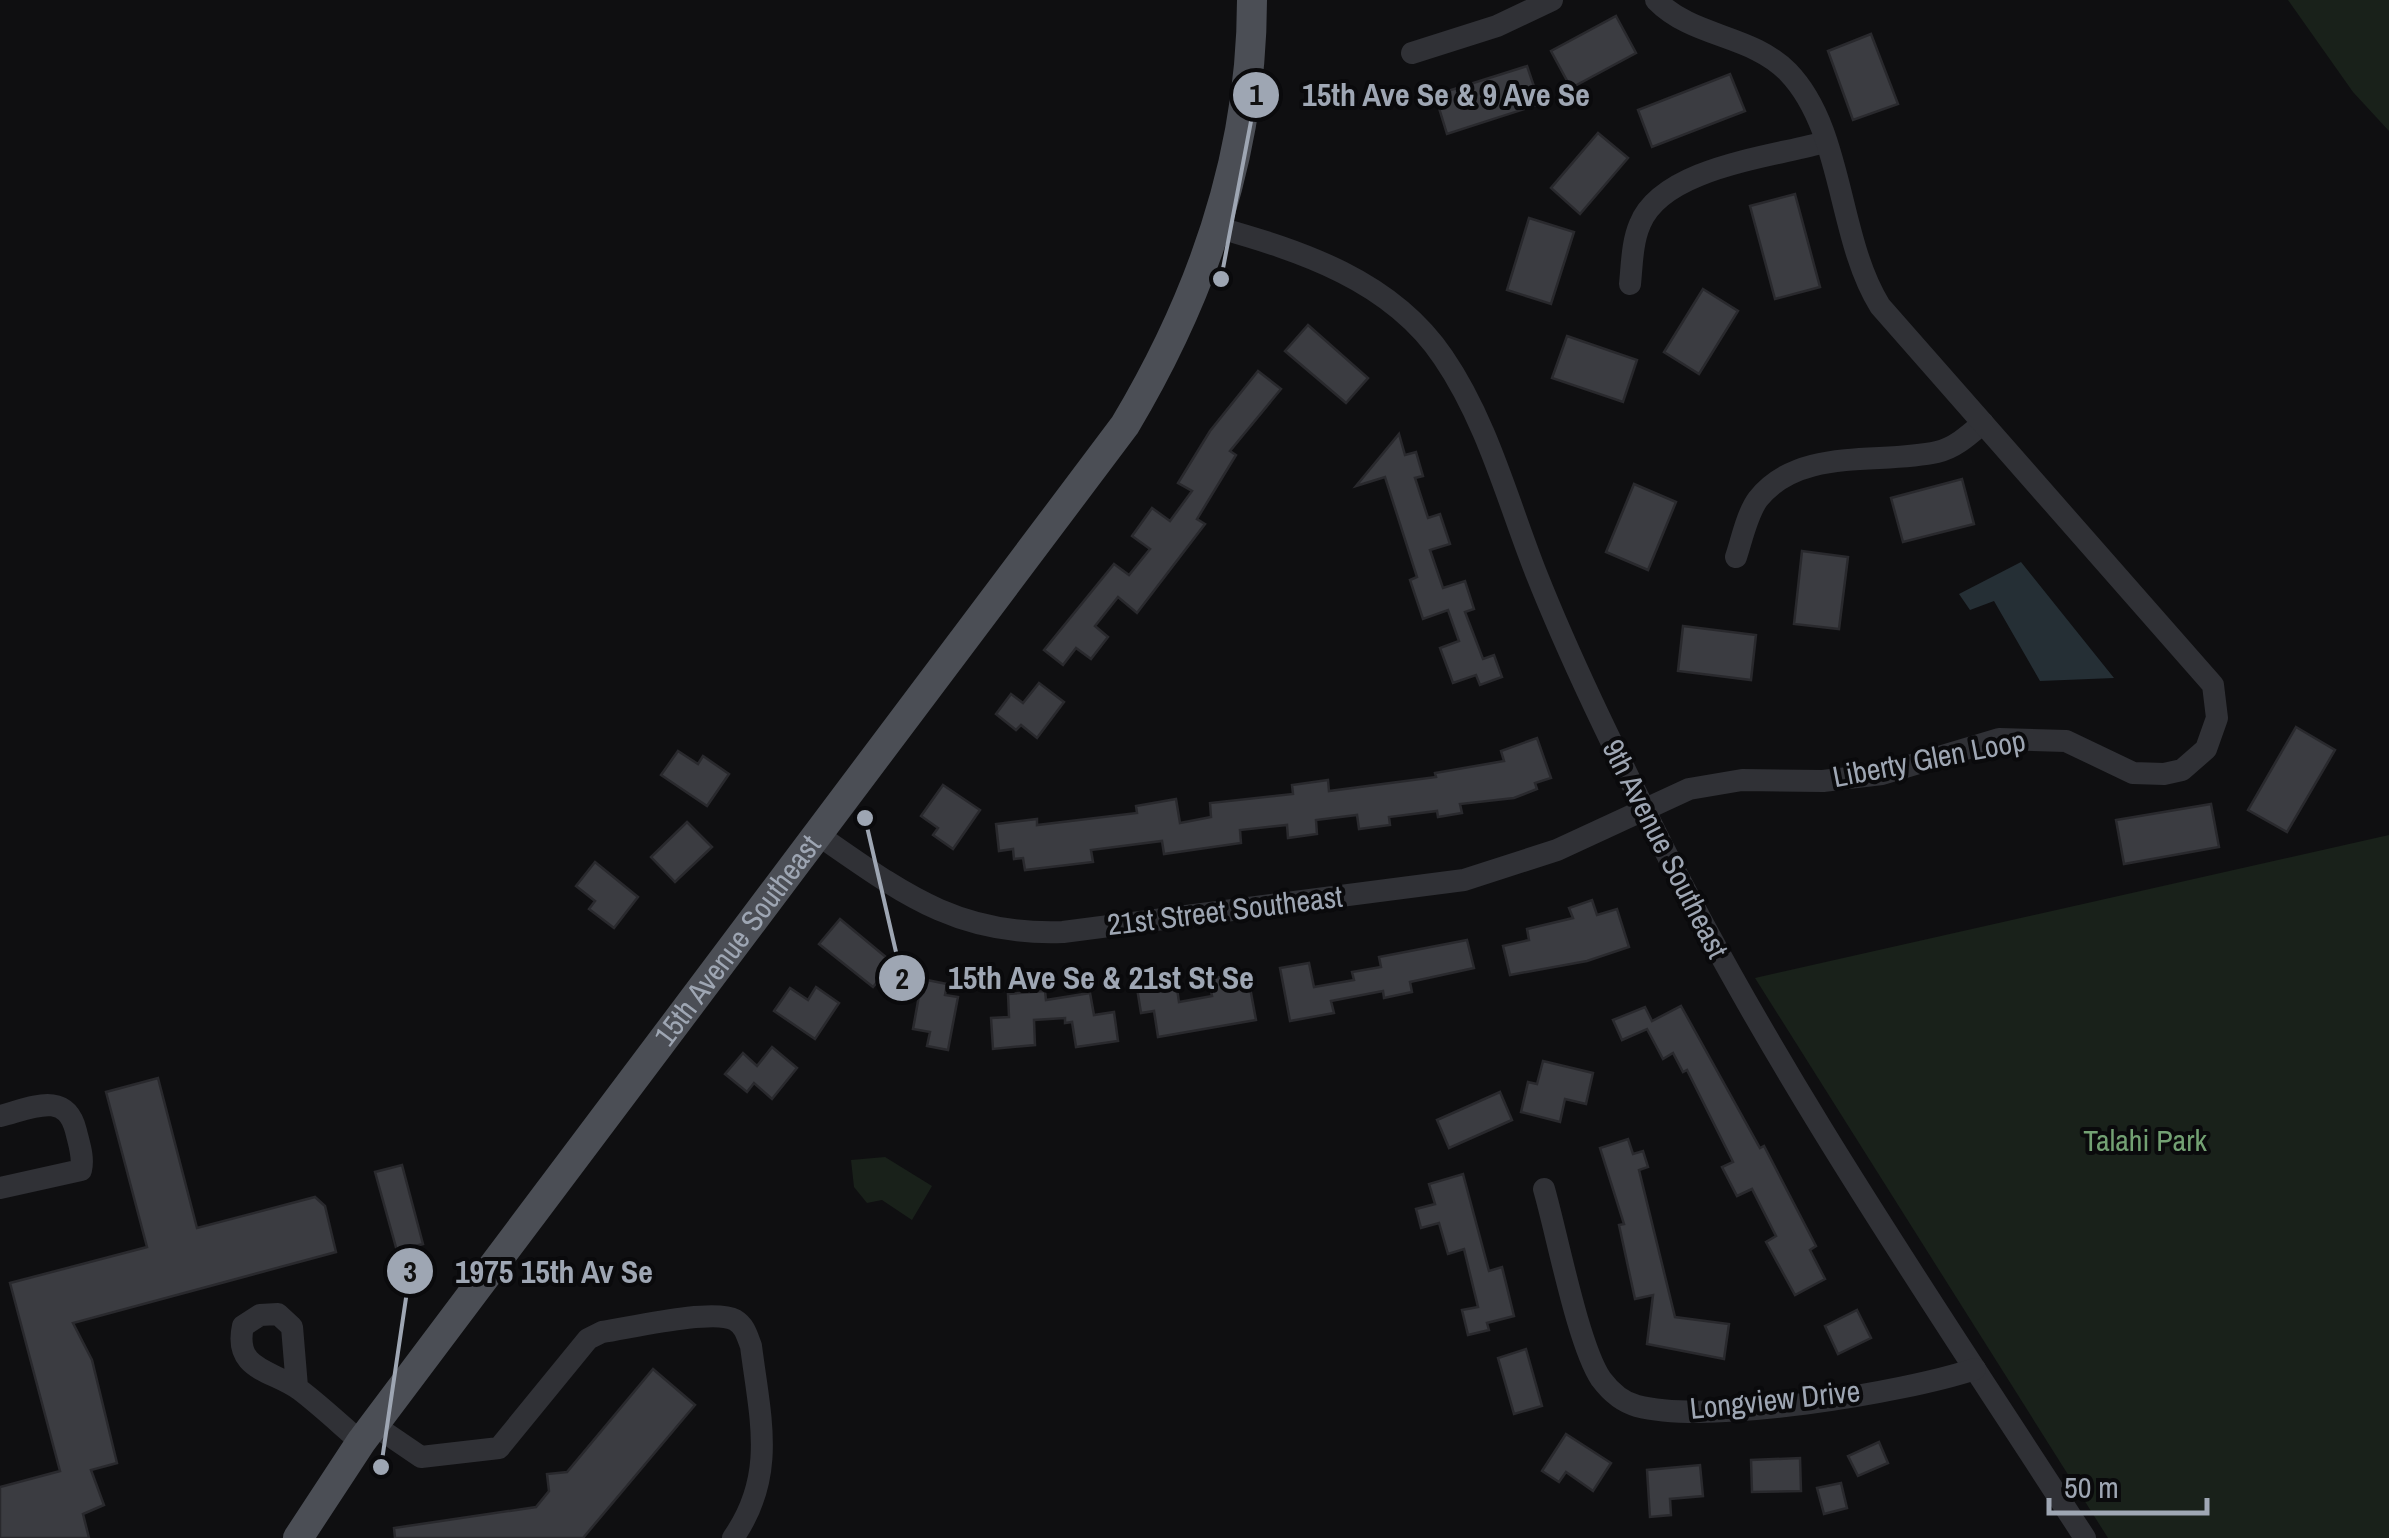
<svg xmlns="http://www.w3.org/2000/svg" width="2389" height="1538" viewBox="0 0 2389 1538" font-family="'Archivo Narrow',sans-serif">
  <rect width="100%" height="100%" fill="#0f0f11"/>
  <!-- green -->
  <g fill="#19211a">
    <polygon points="2288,0 2389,0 2389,131 2353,92"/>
    <polygon points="2389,835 2389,1538 2108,1538 1755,978"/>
    <polygon points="885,1157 932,1186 912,1220 882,1200 867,1203 854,1187 851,1160"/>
  </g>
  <!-- water -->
  <polygon fill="#252f35" points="2021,562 2114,678 2040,681 1994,601 1970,610 1959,594"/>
  <!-- building -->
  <g fill="#3b3c41" stroke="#29292d" stroke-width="2.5">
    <polygon points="1616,16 1636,53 1571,88 1551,51"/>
    <polygon points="1871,34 1898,104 1853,120 1828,51"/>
    <polygon points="1527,66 1540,104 1447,134 1435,95"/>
    <polygon points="1730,74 1745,111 1652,147 1638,110"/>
    <polygon points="1598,133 1628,158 1580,214 1551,188"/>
    <polygon points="1795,194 1820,287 1775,299 1750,206"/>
    <polygon points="1529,218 1574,232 1551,304 1507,290"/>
    <polygon points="1703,289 1738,311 1699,374 1664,352"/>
    <polygon points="1308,325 1368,378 1346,403 1285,351"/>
    <polygon points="1567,336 1637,360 1623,402 1552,378"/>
    <polygon points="1258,371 1281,389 1230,451 1236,455 1197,519 1205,524 1137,613 1118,597 1095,626 1108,637 1091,659 1076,648 1063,665 1044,650 1114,564 1129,575 1150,549 1132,536 1152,508 1170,521 1192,491 1178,483 1210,431"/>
    <polygon points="1399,434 1405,455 1416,452 1423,476 1415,478 1428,518 1440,514 1450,544 1430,550 1443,588 1465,581 1474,609 1465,612 1483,659 1494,655 1502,677 1480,685 1476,675 1453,683 1440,648 1459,641 1448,610 1423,619 1410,580 1417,577 1385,477 1356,486"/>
    <polygon points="1962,479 1974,524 1903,542 1891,498"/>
    <polygon points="1634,484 1676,502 1648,570 1606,552"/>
    <polygon points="1802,551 1848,557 1839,629 1794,624"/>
    <polygon points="1683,626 1756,635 1751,680 1678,671"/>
    <polygon points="1039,683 1064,702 1037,738 1021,725 1016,730 996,714 1011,694 1023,703"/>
    <polygon points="2296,727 2335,750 2287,832 2248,810"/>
    <polygon points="1537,738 1551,778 1535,783 1537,789 1514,798 1460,804 1462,813 1438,817 1437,811 1389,817 1390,825 1359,829 1357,815 1316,820 1317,834 1288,838 1287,825 1240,830 1241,843 1164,854 1162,841 1091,850 1093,862 1025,870 1023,858 1014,859 1013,849 999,851 996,824 1037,819 1037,825 1137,813 1136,806 1176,799 1180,823 1211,817 1210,803 1293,794 1292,785 1328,780 1329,791 1436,777 1435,773 1504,761 1501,751"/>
    <polygon points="678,751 698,764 703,756 729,774 707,806 661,775"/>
    <polygon points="943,785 980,810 953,849 933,835 938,828 921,816"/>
    <polygon points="2211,804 2219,847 2124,864 2116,820"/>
    <polygon points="687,822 712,847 675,882 651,857"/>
    <polygon points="595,862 638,897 614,928 589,909 595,901 576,886"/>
    <polygon points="1592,900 1597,915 1617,909 1629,947 1587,961 1510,975 1503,946 1529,940 1527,929 1573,918 1569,908"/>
    <polygon points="840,919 893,963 873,987 819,944"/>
    <polygon points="1467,940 1474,968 1410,982 1412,992 1384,998 1383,991 1331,1001 1334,1013 1290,1021 1280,968 1309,963 1314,987 1354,980 1352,972 1381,967 1379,957"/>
    <polygon points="1237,974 1239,984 1249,982 1256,1020 1158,1037 1154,1011 1141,1013 1137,988 1176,982 1179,1002 1212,996 1208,979"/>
    <polygon points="922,979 947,984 945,995 958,997 948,1050 927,1046 930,1032 913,1029"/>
    <polygon points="816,987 839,1003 815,1039 774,1011 790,988 808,1000"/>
    <polygon points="1045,991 1046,1000 1090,993 1094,1015 1114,1012 1118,1041 1076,1047 1072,1022 1065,1023 1065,1018 1034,1020 1035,1045 993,1049 991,1018 1009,1017 1008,994"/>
    <polygon points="1681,1006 1760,1148 1764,1146 1816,1246 1810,1250 1825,1279 1795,1295 1766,1242 1776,1236 1752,1189 1737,1196 1722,1167 1733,1162 1687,1070 1683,1072 1673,1053 1663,1059 1647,1029 1622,1040 1613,1020 1645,1007 1652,1021"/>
    <polygon points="772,1047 797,1068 772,1099 754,1083 747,1092 725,1074 743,1053 757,1066"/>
    <polygon points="1543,1061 1593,1073 1586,1104 1565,1099 1560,1122 1521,1112 1528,1082 1537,1084"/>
    <polygon points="158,1078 197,1228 315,1197 325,1206 336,1252 73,1323 92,1360 117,1463 91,1470 104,1505 83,1514 89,1538 0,1538 0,1487 60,1471 10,1283 147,1247 106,1092"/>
    <polygon points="1500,1092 1512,1120 1449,1148 1437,1120"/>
    <polygon points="1628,1139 1633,1154 1643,1151 1648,1167 1639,1170 1675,1317 1729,1324 1724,1359 1647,1344 1653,1295 1635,1299 1619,1225 1624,1224 1600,1148"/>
    <polygon points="402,1165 423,1244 397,1251 375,1172"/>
    <polygon points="1463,1174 1489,1271 1502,1267 1514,1316 1487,1323 1489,1330 1468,1335 1462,1310 1478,1307 1464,1249 1448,1254 1439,1223 1421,1228 1416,1209 1435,1204 1429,1184"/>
    <polygon points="1857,1310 1871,1338 1838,1354 1825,1326"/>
    <polygon points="1526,1349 1542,1406 1514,1414 1498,1358"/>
    <polygon points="653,1369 695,1405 583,1538 395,1538 394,1528 536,1507 549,1491 547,1474 567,1472"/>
    <polygon points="1566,1434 1611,1463 1593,1491 1566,1472 1559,1482 1542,1471"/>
    <polygon points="1879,1442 1888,1463 1858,1476 1848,1456"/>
    <polygon points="1800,1458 1801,1491 1752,1492 1751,1460"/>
    <polygon points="1700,1465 1703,1496 1670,1499 1671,1515 1650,1517 1647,1470"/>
    <polygon points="1841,1483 1847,1508 1824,1514 1817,1488"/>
  </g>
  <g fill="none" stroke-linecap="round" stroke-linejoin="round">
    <!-- minor -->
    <g stroke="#303136" stroke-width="22">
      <polyline points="1412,53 1497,26 1552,0"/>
      <path d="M 1216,227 C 1301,251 1391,280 1443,357 C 1487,421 1508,502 1536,573 C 1571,661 1613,746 1655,831 C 1778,1078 1935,1306 2085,1538"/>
      <path d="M 1630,284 C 1632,265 1632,242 1640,224 C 1663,167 1773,157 1825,142"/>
      <path d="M 1736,557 C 1742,539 1747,514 1758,499 C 1800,446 1880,465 1937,452 C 1955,448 1969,435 1983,423"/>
      <path d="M 817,834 C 901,892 956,936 1063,932 L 1464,880 L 1557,850 L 1689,789 L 1742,780 L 1823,781 L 1882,774 L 1999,739 L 2066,741 L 2133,773 L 2164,774 L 2182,770 L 2206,749 L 2217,718 L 2213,685 L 1880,306 C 1837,237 1844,130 1788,72 C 1751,34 1693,38 1656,0"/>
      <path d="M 0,1116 C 32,1108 66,1090 76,1131 C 79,1144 84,1157 81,1170 L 0,1188"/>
      <path d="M 1544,1189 C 1557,1234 1578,1345 1601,1379 C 1610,1391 1622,1402 1637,1406 C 1710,1425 1902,1393 1975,1369"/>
      <path d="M 297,1387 L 292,1327 L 278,1314 L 260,1315 L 243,1326 C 233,1371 273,1370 300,1390 C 321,1406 341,1425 361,1442"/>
      <path d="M 374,1425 L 421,1457 L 499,1448 L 588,1339 L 602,1332 C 630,1328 713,1308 735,1320 C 745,1326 747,1336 751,1346 C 760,1418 777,1475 733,1538"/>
    </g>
    <!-- major -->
    <path stroke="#4b4e55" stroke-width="30" id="s1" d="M 298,1538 L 361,1442 L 1125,425 C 1202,296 1252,153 1252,0"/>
  </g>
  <g text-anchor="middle" stroke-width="8" stroke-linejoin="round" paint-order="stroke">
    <!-- street labels -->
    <g font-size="30" fill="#9ea6b3" stroke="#0a0a0c">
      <text transform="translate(1929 759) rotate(-11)" y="10">Liberty Glen Loop</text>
      <text transform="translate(1665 849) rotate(63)" y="10">9th Avenue Southeast</text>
      <text transform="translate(1225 911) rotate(-7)" y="10">21st Street Southeast</text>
      <text dy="10" stroke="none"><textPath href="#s1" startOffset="742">15th Avenue Southeast</textPath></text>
      <text transform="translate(1775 1400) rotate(-6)" y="10">Longview Drive</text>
    </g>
    <!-- park labels -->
    <g font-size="30" fill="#73a173" stroke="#0a0a0c">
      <text x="2145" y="1151">Talahi Park</text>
    </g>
  </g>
  <!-- callouts -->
  <path fill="none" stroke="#9ea6b3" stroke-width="4" d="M1221 279L1256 95M865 818L902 978M381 1467L410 1271"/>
  <g fill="#9ea6b3" stroke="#0a0a0c" stroke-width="4">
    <circle cx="1221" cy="279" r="10"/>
    <circle cx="865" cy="818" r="10"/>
    <circle cx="381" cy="1467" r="10"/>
    <circle cx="1256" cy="95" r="25"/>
    <circle cx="902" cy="978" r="25"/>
    <circle cx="410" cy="1271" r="25"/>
  </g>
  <g font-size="30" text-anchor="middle" font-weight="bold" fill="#111">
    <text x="1256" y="105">1</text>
    <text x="902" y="989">2</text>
    <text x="410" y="1282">3</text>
  </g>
  <g font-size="32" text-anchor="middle" font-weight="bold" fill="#9ea6b3" stroke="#0a0a0c" stroke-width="8" stroke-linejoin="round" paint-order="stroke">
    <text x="1446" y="106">15th Ave Se &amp; 9 Ave Se</text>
    <text x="1101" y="989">15th Ave Se &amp; 21st St Se</text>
    <text x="554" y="1283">1975 15th Av Se</text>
  </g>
  <!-- scale -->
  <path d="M2049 1498v15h158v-15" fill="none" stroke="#9ea6b3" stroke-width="5"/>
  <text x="2064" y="1498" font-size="30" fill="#9ea6b3" stroke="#0a0a0c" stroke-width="8" paint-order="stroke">50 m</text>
</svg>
